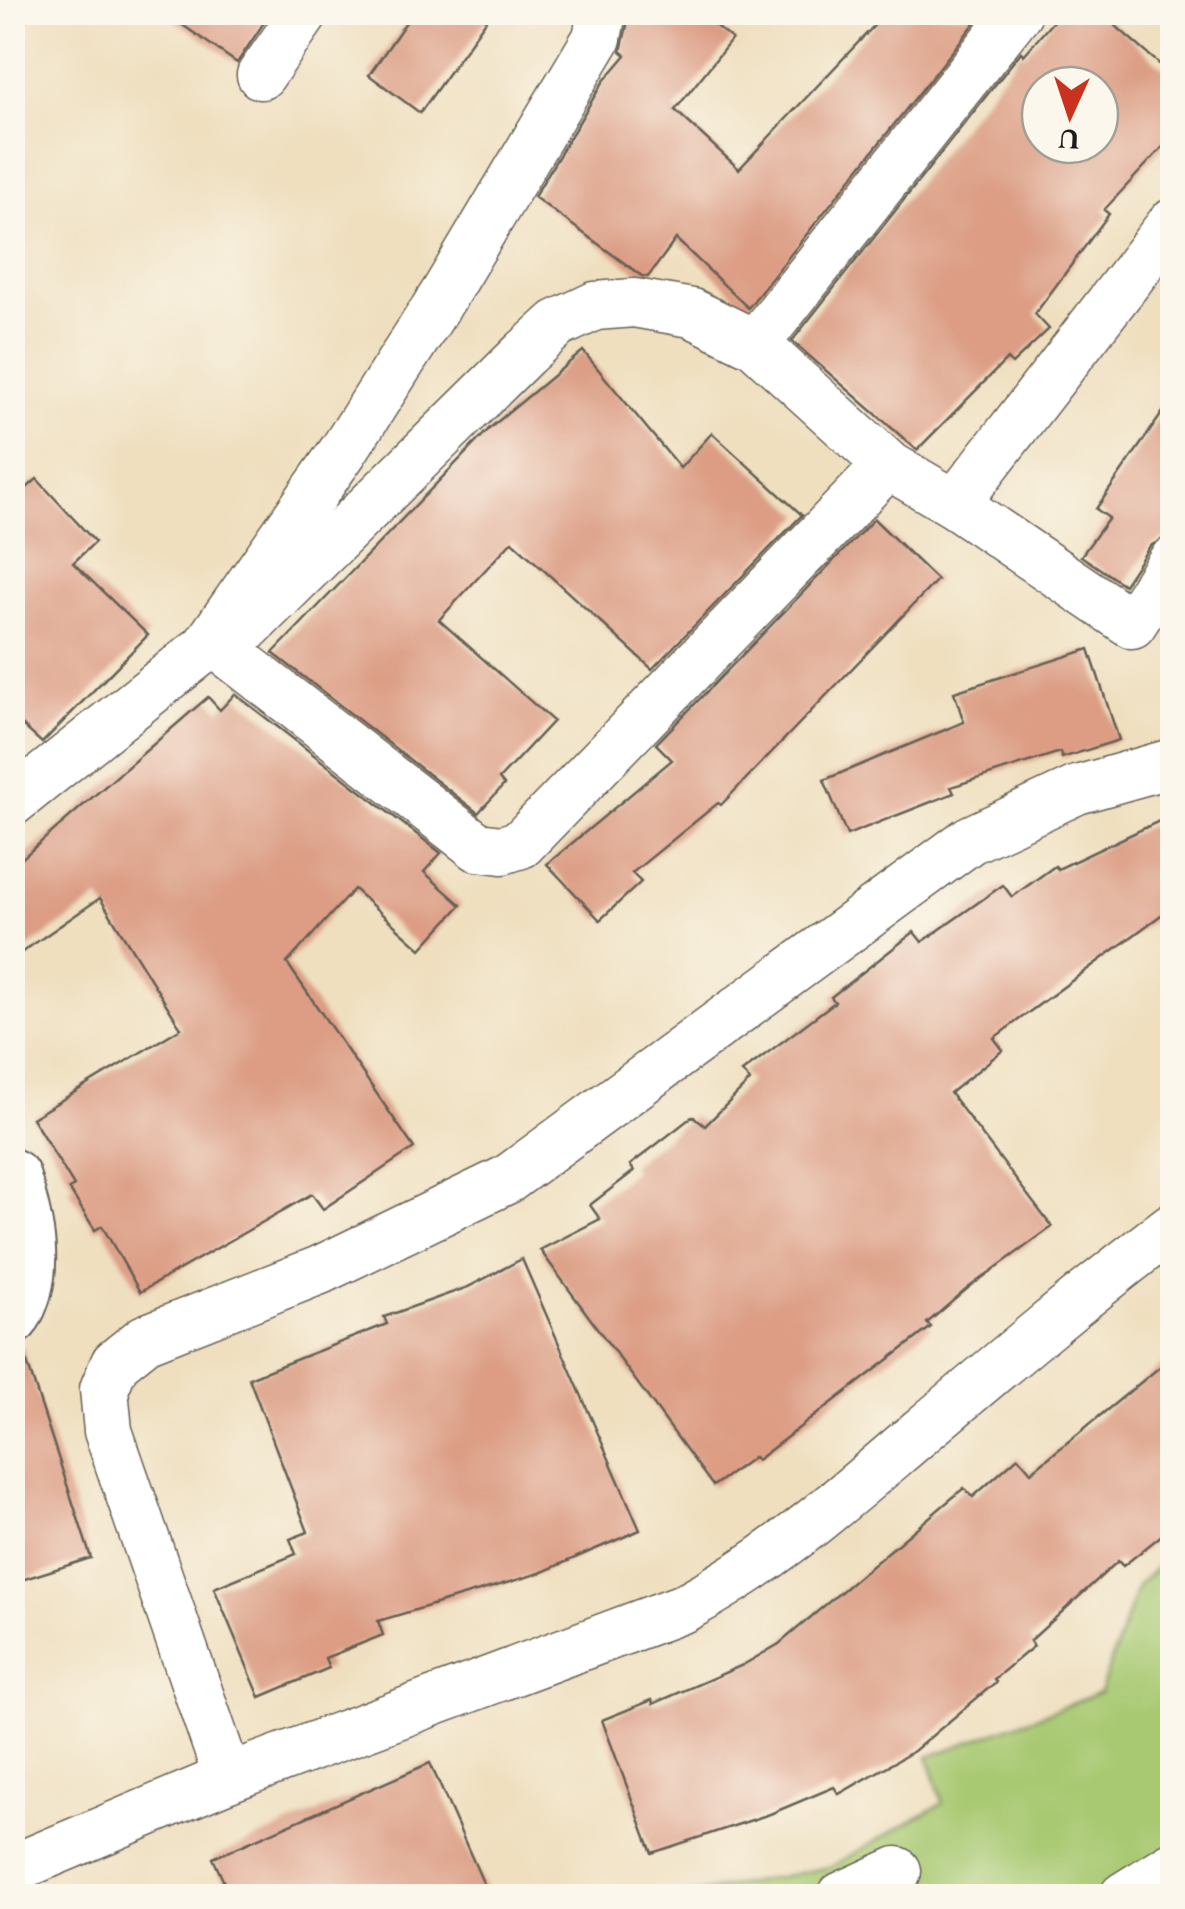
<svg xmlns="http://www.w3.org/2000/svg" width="1185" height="1909" viewBox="0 0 1185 1909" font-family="'EB Garamond',serif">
  <rect width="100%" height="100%" fill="#fbf7ec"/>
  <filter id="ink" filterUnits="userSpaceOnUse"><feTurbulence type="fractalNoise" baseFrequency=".01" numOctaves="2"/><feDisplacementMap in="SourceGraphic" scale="20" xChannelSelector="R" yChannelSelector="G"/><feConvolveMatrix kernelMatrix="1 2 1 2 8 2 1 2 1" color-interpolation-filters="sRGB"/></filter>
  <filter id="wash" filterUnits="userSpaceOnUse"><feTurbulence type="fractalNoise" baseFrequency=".0048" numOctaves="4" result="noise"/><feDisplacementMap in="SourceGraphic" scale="40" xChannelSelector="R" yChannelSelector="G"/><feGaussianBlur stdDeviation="2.25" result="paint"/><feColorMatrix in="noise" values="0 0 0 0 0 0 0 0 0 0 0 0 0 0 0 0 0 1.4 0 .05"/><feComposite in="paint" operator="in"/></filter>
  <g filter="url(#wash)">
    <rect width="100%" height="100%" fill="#efdfbf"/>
    <!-- green -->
    <polygon fill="#a8c972" stroke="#627247" stroke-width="2.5" points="1172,1553 1172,1896 682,1896 830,1867 943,1803 928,1757 1100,1693 1138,1585"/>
    <g id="blocks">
      <!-- building -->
      <g fill="#dc9d84" fill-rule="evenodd">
        <polygon points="164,12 271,12 237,63"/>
        <polygon points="413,12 492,12 420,113 369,75"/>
        <polygon points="635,12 698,12 732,39 675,110 739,169 887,12 982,14 748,308 676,239 648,277 642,276 534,197 603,82 626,55 621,51 628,21"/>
        <path d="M 1061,12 L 1100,12 L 1172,75 L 1172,137 L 1104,210 L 1109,214 L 1035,314 L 1049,329 L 1012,364 L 1007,359 L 917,450 L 792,341 L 1021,52 L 1024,55 ZM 1040,85 L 1100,85 L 1100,145 L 1040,145 Z"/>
        <polygon points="583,351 680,468 712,433 802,515 652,669 512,541 439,620 553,721 499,779 504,785 478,813 273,653 490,428"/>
        <polygon points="1172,399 1172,535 1150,546 1124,585 1081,556 1109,518 1096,509"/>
        <polygon points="37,479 95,542 73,563 148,635 42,743 12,716 12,501"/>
        <polygon points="874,519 937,580 721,805 718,803 632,873 641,882 600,920 547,864 672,760 656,744"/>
        <polygon points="1089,649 1119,740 1062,758 1060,752 951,787 954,793 847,835 824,780 964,722 954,692"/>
        <polygon points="235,694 441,853 424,872 461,905 421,949 354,889 287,963 414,1148 323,1209 312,1194 140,1292 102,1226 95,1230 69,1189 74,1186 32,1118 181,1028 100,898 12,959 12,867 208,697 220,710"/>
        <polygon points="1172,815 1172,907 994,1038 1003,1050 950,1093 1052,1227 968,1288 927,1323 931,1327 757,1460 754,1457 713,1486 540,1250 600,1219 590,1205 634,1171 630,1165 693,1116 705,1126 750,1081 742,1072 835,1002 831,997 914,932 922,942 1003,885 1012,897 1055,866 1058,869"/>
        <polygon points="522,1259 640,1530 540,1573 378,1621 383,1635 325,1658 329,1668 260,1697 214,1588 296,1554 290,1539 308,1532 249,1378 387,1324 384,1317 468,1287"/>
        <polygon points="22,1347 91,1558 12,1583 12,1349"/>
        <polygon points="1172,1357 1172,1527 1123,1566 1118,1561 1030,1641 1034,1646 994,1679 996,1682 914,1751 839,1794 834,1787 770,1814 652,1853 602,1720 652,1700 653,1704 743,1665 779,1644 964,1488 973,1497 1018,1457 1031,1472"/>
        <polygon points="430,1763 489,1896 230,1896 213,1858"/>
      </g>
    </g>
  </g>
  <g filter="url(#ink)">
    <use href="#blocks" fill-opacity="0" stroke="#666055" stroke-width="2.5"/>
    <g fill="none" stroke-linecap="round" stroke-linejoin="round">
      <defs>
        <g id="minor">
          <polyline points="261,75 305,12"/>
          <polyline points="755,344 1018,12"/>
          <polyline points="955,504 1172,223"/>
          <polyline points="206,647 224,650 478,847 502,850 521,844 888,465"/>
          <polyline points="224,650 524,354 557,324 595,306 634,303 692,313 755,344 888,465 955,504 1132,624 1172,562"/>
          <polyline points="12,802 206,647 344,450 445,293 597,38 602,12"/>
          <polyline points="228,1778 108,1431 104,1389 115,1363 145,1339 320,1270 508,1179 970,840 1077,790 1172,763"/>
          <path d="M 12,1869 L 228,1778 L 684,1608 C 778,1557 837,1503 917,1435 C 1001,1364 1085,1293 1172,1227"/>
          <polyline points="842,1896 897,1871"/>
          <polyline points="1124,1896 1172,1866"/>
        </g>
        <path id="tertiary" d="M 12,1177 C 26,1222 39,1274 12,1317"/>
      </defs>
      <!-- minor casing -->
      <use href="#minor" stroke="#666055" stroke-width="51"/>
      <!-- tertiary casing -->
      <use href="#tertiary" stroke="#666055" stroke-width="59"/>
      <!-- minor -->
      <use href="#minor" stroke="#fff" stroke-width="48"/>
      <!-- tertiary -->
      <use href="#tertiary" stroke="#fff" stroke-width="55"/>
    </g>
  </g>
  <!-- margin -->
  <rect width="1185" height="1909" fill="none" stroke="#fbf7ec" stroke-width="50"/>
  <!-- north arrow -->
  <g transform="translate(1070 115) rotate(183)"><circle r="48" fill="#fbf7ec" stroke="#a29f99" stroke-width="2.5"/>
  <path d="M0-8L18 38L0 25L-18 38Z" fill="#c8321e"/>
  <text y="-15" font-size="28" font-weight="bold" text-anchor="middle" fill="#1c1c1c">U</text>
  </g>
</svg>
